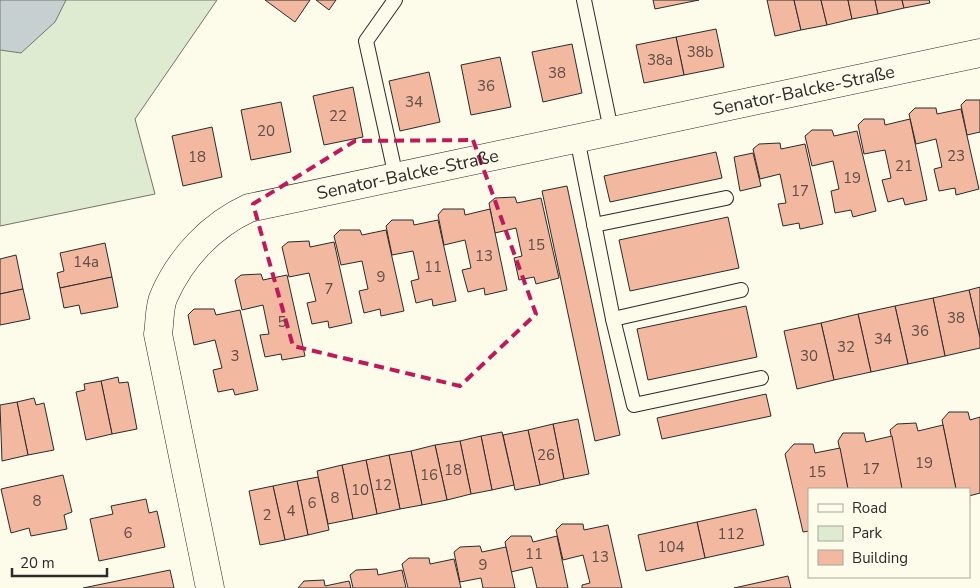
<svg xmlns="http://www.w3.org/2000/svg" width="980" height="588" viewBox="0 0 980 588" font-family="'Nunito Sans',sans-serif">
  <rect width="100%" height="100%" fill="#fdfbea"/>
  <!-- green -->
  <polygon fill="#deebd1" stroke="#74746e" points="0,0 217,0 135,119 155,194 0,226"/>
  <!-- water -->
  <polygon fill="#c7d0d0" stroke="#74746e" points="0,0 66,0 55,22 21,53 0,50"/>
  <!-- building -->
  <g fill="#f2b8a0" stroke="#2b2b2b">
    <polygon points="265,0 310,0 295,22"/>
    <polygon points="316,0 336,0 329,10"/>
    <polygon points="653,0 699,0 655,9"/>
    <polygon points="767,0 794,0 801,30 775,36"/>
    <polygon points="794,0 821,0 827,25 801,30"/>
    <polygon points="821,0 848,0 852,19 827,25"/>
    <polygon points="848,0 875,0 878,14 852,19"/>
    <polygon points="875,0 902,0 904,8 878,14"/>
    <polygon points="902,0 929,0 930,3 904,8"/>
    <polygon points="716,29 724,67 684,75 676,37"/>
    <polygon points="676,37 684,75 644,83 636,45"/>
    <polygon points="572,44 582,93 543,102 532,52"/>
    <polygon points="500,57 511,107 471,115 461,65"/>
    <polygon points="429,72 440,122 400,131 389,81"/>
    <polygon points="353,87 363,137 324,145 313,96"/>
    <polygon points="966,100 980,100 980,132 967,135 961,105"/>
    <polygon points="281,102 291,152 251,160 241,110"/>
    <polygon points="915,108 936,108 937,114 961,109 979,189 956,195 955,188 939,191 934,169 942,167 936,139 916,144 909,114"/>
    <polygon points="864,119 884,119 885,125 910,119 927,200 905,205 903,198 888,202 882,180 891,178 885,150 864,154 858,125"/>
    <polygon points="212,127 222,177 183,186 172,136"/>
    <polygon points="812,130 832,130 834,136 857,131 876,211 853,217 851,210 835,213 831,191 839,189 833,161 812,166 805,136"/>
    <polygon points="780,143 781,149 805,144 823,224 800,229 799,223 783,226 778,204 786,203 780,174 760,179 753,149 759,144"/>
    <polygon points="716,152 722,178 610,202 604,176"/>
    <polygon points="753,153 761,186 740,191 734,157"/>
    <polygon points="567,186 620,435 595,441 542,191"/>
    <polygon points="515,197 517,203 541,198 559,278 536,284 534,277 519,280 514,258 522,256 516,228 495,233 489,203 495,198"/>
    <polygon points="443,209 464,209 465,215 490,209 507,290 485,295 484,288 468,292 462,270 471,268 465,240 444,245 438,215"/>
    <polygon points="728,217 739,268 630,291 619,240"/>
    <polygon points="392,220 413,220 414,225 438,220 456,301 433,306 432,299 416,303 411,281 419,279 413,251 392,255 386,226"/>
    <polygon points="340,230 360,230 362,235 386,230 404,311 381,316 380,309 364,313 359,291 368,289 362,261 341,265 334,236"/>
    <polygon points="309,241 310,247 334,242 352,323 329,328 328,321 312,324 307,303 316,301 309,273 289,277 282,247 288,242"/>
    <polygon points="105,243 112,277 60,288 57,273 64,271 60,253"/>
    <polygon points="16,255 23,289 0,294 0,259"/>
    <polygon points="261,274 263,280 287,275 305,356 282,360 281,354 265,357 260,335 269,334 263,305 242,310 235,280 241,275"/>
    <polygon points="112,277 118,307 81,314 79,305 64,308 60,288"/>
    <polygon points="980,287 980,338 969,290"/>
    <polygon points="23,289 30,319 0,325 0,294"/>
    <polygon points="969,290 980,338 980,348 945,356 933,298"/>
    <polygon points="933,298 945,356 908,364 895,306"/>
    <polygon points="746,306 757,357 648,380 637,329"/>
    <polygon points="895,306 908,364 871,372 858,314"/>
    <polygon points="194,309 214,309 216,315 240,310 258,390 235,395 233,389 218,392 213,370 222,368 215,340 194,345 188,315"/>
    <polygon points="858,314 871,372 834,380 821,323"/>
    <polygon points="821,323 834,380 797,389 784,331"/>
    <polygon points="118,377 119,383 128,382 137,429 112,434 101,381"/>
    <polygon points="101,381 112,434 86,440 76,392 85,390 84,384"/>
    <polygon points="766,394 771,416 662,439 657,418"/>
    <polygon points="34,398 36,405 44,403 54,450 28,455 17,402"/>
    <polygon points="17,402 28,455 2,461 0,405"/>
    <polygon points="949,412 968,412 970,420 980,417 980,493 969,496 969,489 956,489 942,420"/>
    <polygon points="578,419 589,474 564,479 553,424"/>
    <polygon points="916,423 918,431 943,425 956,489 902,489 890,430 897,424"/>
    <polygon points="553,424 564,479 540,485 528,430"/>
    <polygon points="528,430 540,485 515,490 503,435"/>
    <polygon points="502,432 514,485 492,490 481,436"/>
    <polygon points="843,433 864,433 866,442 892,436 902,489 848,489 838,441"/>
    <polygon points="481,436 492,490 471,494 460,441"/>
    <polygon points="460,441 471,494 447,500 435,445"/>
    <polygon points="794,444 813,444 815,453 840,448 848,489 809,489 809,531 803,532 785,454"/>
    <polygon points="435,445 447,500 422,505 411,451"/>
    <polygon points="411,451 422,505 400,509 389,455"/>
    <polygon points="389,455 400,509 377,514 366,460"/>
    <polygon points="366,460 377,514 353,519 342,465"/>
    <polygon points="342,465 353,519 328,524 317,471"/>
    <polygon points="63,475 72,512 64,515 67,529 31,536 29,528 11,533 1,489"/>
    <polygon points="318,477 329,530 308,535 297,481"/>
    <polygon points="297,481 308,535 285,540 273,486"/>
    <polygon points="273,486 285,540 260,545 249,491"/>
    <polygon points="146,499 149,513 157,511 165,547 99,561 90,519 113,514 111,506"/>
    <polygon points="756,509 764,545 705,558 697,522"/>
    <polygon points="697,522 705,558 646,571 638,535"/>
    <polygon points="562,524 583,524 584,530 608,525 622,588 582,588 582,585 590,583 583,555 563,560 556,530"/>
    <polygon points="511,536 531,536 533,542 557,536 568,588 537,588 532,567 511,572 505,542"/>
    <polygon points="480,546 482,552 506,547 515,588 483,588 481,578 460,582 454,552 460,547"/>
    <polygon points="409,558 429,558 430,564 454,559 461,588 408,588 402,564"/>
    <polygon points="377,569 378,575 402,570 406,588 353,588 350,575 356,570"/>
    <polygon points="170,570 174,588 83,588"/>
    <polygon points="788,576 791,588 734,588"/>
    <polygon points="324,580 325,586 349,581 351,588 298,588 304,581"/>
  </g>
  <g fill="none" stroke-linecap="round" stroke-linejoin="round">
    <defs>
      <g id="service">
        <polyline points="395,0 366,41 396,177"/>
        <polyline points="584,0 611,130"/>
        <polyline points="577,138 613,319 634,405 761,378"/>
        <polyline points="594,225 726,198"/>
        <polyline points="613,319 741,290"/>
      </g>
      <g id="minor">
        <path id="s1" d="M 210,588 L 158,334 C 160,322 159,306 164,296 C 181,257 212,225 249,208 L 980,53"/>
      </g>
    </defs>
    <!-- service casing -->
    <use href="#service" stroke="#2b2b2b" stroke-width="16"/>
    <!-- minor casing -->
    <use href="#minor" stroke="#2b2b2b" stroke-width="29"/>
    <!-- service -->
    <use href="#service" stroke="#fdfbea" stroke-width="14"/>
    <!-- minor -->
    <use href="#minor" stroke="#fdfbea" stroke-width="28"/>
  </g>
  <!-- marked area -->
  <path fill="none" stroke="#c2185b" stroke-width="4" stroke-dasharray="10 6" stroke-linejoin="round" d="M 473,140 L 536,314 L 460,386 L 293,346 L 253,204 L 355,141 Z"/>
  <g text-anchor="middle" stroke-width="4" stroke-linejoin="round" paint-order="stroke">
    <!-- number labels -->
    <g font-size="15" fill="#5d4e48">
      <text x="700" y="57">38b</text>
      <text x="660" y="65">38a</text>
      <text x="557" y="78">38</text>
      <text x="486" y="91">36</text>
      <text x="414" y="107">34</text>
      <text x="338" y="121">22</text>
      <text x="266" y="136">20</text>
      <text x="956" y="161">23</text>
      <text x="197" y="162">18</text>
      <text x="904" y="171">21</text>
      <text x="852" y="183">19</text>
      <text x="800" y="196">17</text>
      <text x="536" y="250">15</text>
      <text x="484" y="261">13</text>
      <text x="86" y="267">14a</text>
      <text x="433" y="272">11</text>
      <text x="381" y="282">9</text>
      <text x="329" y="294">7</text>
      <text x="956" y="323">38</text>
      <text x="282" y="327">5</text>
      <text x="920" y="336">36</text>
      <text x="883" y="344">34</text>
      <text x="846" y="352">32</text>
      <text x="235" y="361">3</text>
      <text x="809" y="361">30</text>
      <text x="546" y="460">26</text>
      <text x="924" y="468">19</text>
      <text x="871" y="474">17</text>
      <text x="453" y="475">18</text>
      <text x="817" y="477">15</text>
      <text x="429" y="480">16</text>
      <text x="383" y="490">12</text>
      <text x="360" y="495">10</text>
      <text x="335" y="503">8</text>
      <text x="37" y="506">8</text>
      <text x="312" y="508">6</text>
      <text x="291" y="516">4</text>
      <text x="267" y="520">2</text>
      <text x="128" y="538">6</text>
      <text x="731" y="539">112</text>
      <text x="671" y="552">104</text>
      <text x="534" y="559">11</text>
      <text x="600" y="562">13</text>
      <text x="483" y="570">9</text>
    </g>
    <!-- street labels -->
    <g font-size="18" fill="#2b2b2b" stroke="#fdfbea">
      <text dy="6" stroke="none"><textPath href="#s1" startOffset="990">Senator-Balcke-Straße</textPath></text>
      <text dy="6" stroke="none"><textPath href="#s1" startOffset="585">Senator-Balcke-Straße</textPath></text>
    </g>
  </g>
  <!-- legend -->
  <rect x="808" y="488" width="162" height="90" fill="#fdfbea" stroke="#a9a89e"/>
  <rect x="818" y="504" width="25" height="8" fill="#fdfbea" stroke="#a9a89e"/>
  <text x="852" y="513" font-size="15" fill="#2b2b2b">Road</text>
  <rect x="818" y="526" width="25" height="15" fill="#deebd1" stroke="#a9a89e"/>
  <text x="852" y="538" font-size="15" fill="#2b2b2b">Park</text>
  <rect x="818" y="550" width="25" height="15" fill="#f2b8a0" stroke="#a9a89e"/>
  <text x="852" y="563" font-size="15" fill="#2b2b2b">Building</text>
  <!-- scale -->
  <path d="M12 568v8h95v-8" fill="none" stroke="#2b2b2b" stroke-width="2.5"/>
  <text x="20" y="568" font-size="15" fill="#2b2b2b" stroke="#fdfbea" stroke-width="4" paint-order="stroke">20 m</text>
</svg>
